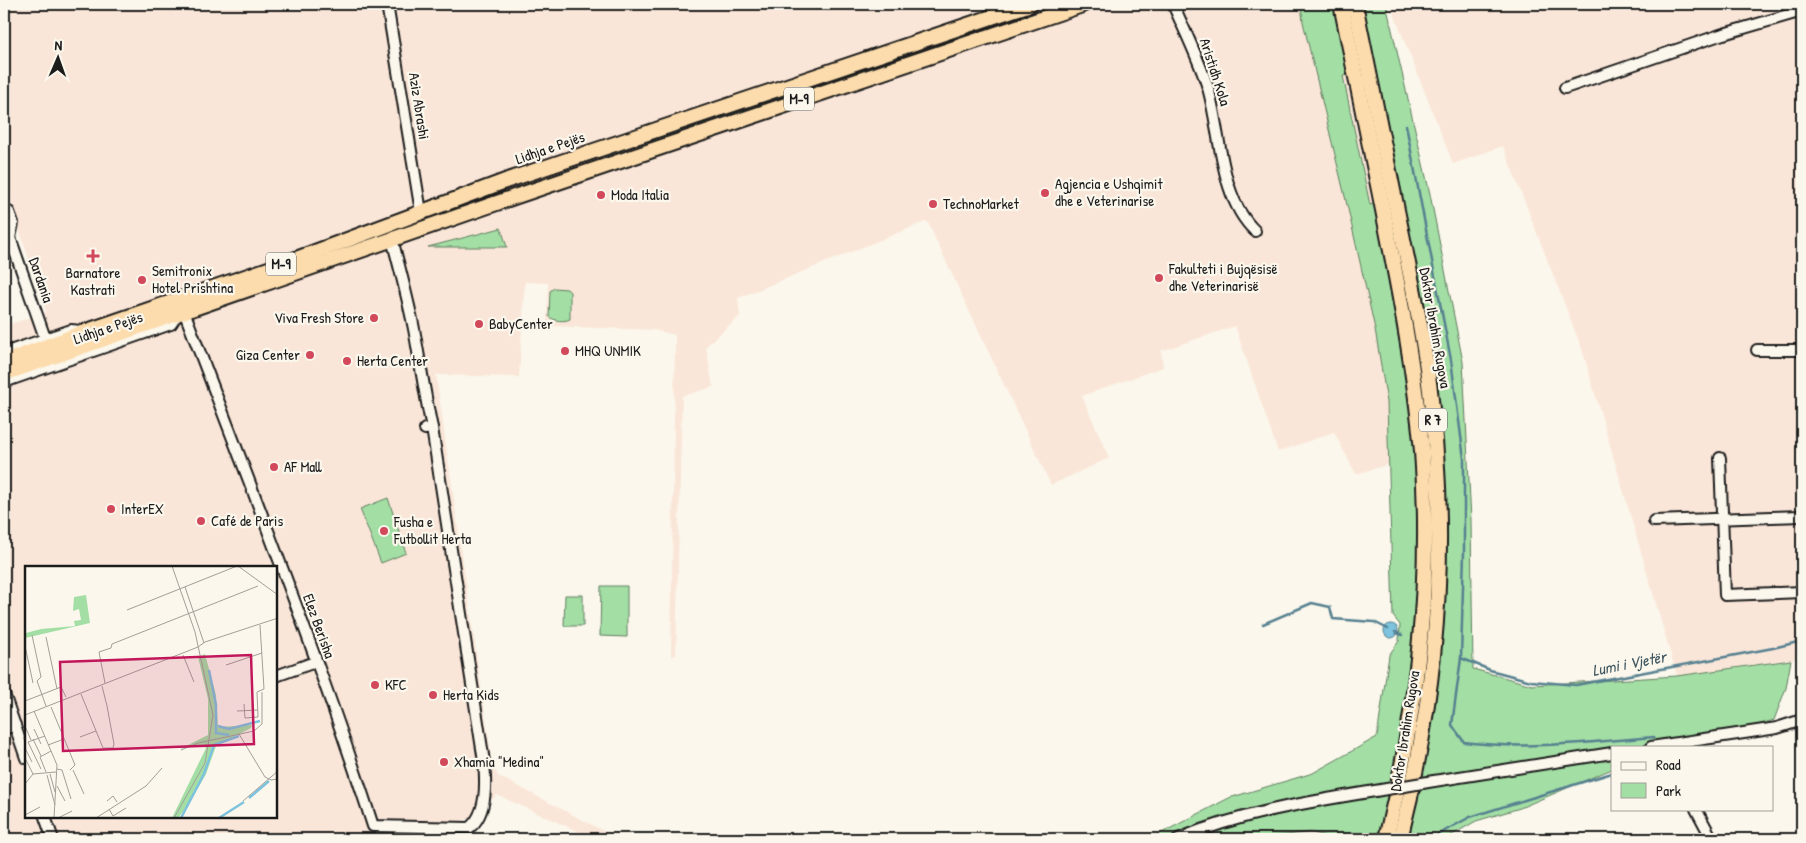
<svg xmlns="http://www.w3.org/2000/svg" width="1806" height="843" viewBox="0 0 1806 843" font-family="'Patrick Hand',sans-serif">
  <rect width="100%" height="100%" fill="#fbf7ec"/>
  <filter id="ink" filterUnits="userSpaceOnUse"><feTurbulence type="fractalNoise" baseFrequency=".02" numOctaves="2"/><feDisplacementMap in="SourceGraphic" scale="10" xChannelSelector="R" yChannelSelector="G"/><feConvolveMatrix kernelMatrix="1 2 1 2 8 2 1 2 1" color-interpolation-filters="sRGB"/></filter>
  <g filter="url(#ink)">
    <!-- built -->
    <g fill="#fae6d8" fill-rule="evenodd">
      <path d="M 4,4 L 1386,4 L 1463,362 L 1468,441 L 1356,474 L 1334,432 L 1278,452 L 1235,326 L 1161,351 L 1163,367 L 1082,396 L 1109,458 L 1051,485 L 927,221 L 738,298 L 740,316 L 706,346 L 713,387 L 682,396 L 676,655 L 671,657 L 675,335 L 654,330 L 547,326 L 548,283 L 525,282 L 519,377 L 436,375 L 492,762 L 498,776 L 619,839 L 595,839 L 497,795 L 472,817 L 458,823 L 382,821 L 371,839 L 4,839 L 4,326 L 46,312 L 14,213 L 4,176 ZM 26,567 L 276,567 L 276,817 L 26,817 Z"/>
      <polygon points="1390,4 1802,4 1802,658 1677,676 1582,349 1503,146 1453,164"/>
    </g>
    <!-- green -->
    <g fill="#a3dea4" stroke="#607d60" fill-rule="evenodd">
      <polygon points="1060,4 1075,4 644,146 657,138"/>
      <path d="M 1301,4 L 1386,4 L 1430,194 L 1463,362 L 1471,520 L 1473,669 L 1532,685 L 1677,676 L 1791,660 L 1786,688 L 1774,720 L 1683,747 L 1612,747 L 1612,769 L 1520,808 L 1476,821 L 1445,839 L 1335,839 L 1311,832 L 1255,839 L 1150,839 L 1229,798 L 1313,773 L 1377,737 L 1389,655 L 1399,641 L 1400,625 L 1393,616 L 1387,402 L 1375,329 L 1348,209 L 1303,22 ZM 1375,70 L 1403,198 L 1370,205 L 1343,76 Z"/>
      <polygon points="505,191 509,194 238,287 326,254"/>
      <polygon points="501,228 507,247 428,247"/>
      <path d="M 554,288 L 567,289 L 570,292 L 570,319 C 564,322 555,321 549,317 L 550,291 Z"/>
      <polygon points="388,498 406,553 381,563 360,509"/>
      <polygon points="601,586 627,586 627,637 600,636"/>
      <polygon points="565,595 583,595 583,626 564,626"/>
    </g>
    <!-- water -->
    <circle fill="#7dc3de" stroke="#568090" cx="1391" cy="631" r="7"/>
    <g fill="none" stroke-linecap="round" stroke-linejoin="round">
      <!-- stream -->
      <g stroke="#568090" stroke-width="2.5">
        <path d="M 1406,125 L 1451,360 L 1464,459 L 1464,552 L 1461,658 L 1452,725 L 1464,742 C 1527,750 1591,742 1654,737"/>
        <polyline points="1263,624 1312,603 1330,607 1333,619 1374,622 1388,629"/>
        <polyline points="1395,632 1402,635"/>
        <polyline points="1461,658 1490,670 1531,681 1576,685 1773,648 1802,641"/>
        <polyline points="1430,839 1470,817 1612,773"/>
      </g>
      <defs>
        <g id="minor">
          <polyline points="387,4 421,212"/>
          <path d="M 1173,4 C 1185,32 1199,59 1208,88 C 1221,132 1219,197 1255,231"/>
          <polyline points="1565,88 1720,35 1802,11"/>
          <polyline points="9,212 13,223 10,238"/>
          <polyline points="4,236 10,238 12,243 45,338"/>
          <path d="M 392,239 C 400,269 408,299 414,329 C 420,362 425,395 432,428 L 425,429"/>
          <path d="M 184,311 C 249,482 317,652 373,826 L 469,828 C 489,813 486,777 483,755 L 432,428"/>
          <polyline points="1757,350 1802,350"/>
          <polyline points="4,353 71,330 81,331"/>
          <polyline points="4,382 171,324 178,313"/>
          <polyline points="1720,458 1725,595 1802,592"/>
          <polyline points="1654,521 1802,516"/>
          <polyline points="276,676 315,662"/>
          <polyline points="4,694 26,758"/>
          <polyline points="4,729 15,725"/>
          <polyline points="1651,747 1777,728 1802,720"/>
          <polyline points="1434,781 1612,753"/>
          <polyline points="1696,809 1712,839"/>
          <polyline points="45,817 53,839"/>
          <path d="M 1178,839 C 1241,813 1307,802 1375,791"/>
        </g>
        <g id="highway">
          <path d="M 1341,4 C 1354,68 1367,132 1380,195 C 1397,280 1414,365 1422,451 C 1432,582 1417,712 1386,839"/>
          <path d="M 1355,4 C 1369,76 1384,148 1399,220 C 1412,283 1426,346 1432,409 C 1448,553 1436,699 1400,839"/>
          <polyline points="4,362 84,332 280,265 508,180 1030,4"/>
          <polyline points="4,374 514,197 1085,4"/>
        </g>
      </defs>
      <!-- minor casing -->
      <use href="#minor" stroke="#1c1c1c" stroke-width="14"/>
      <!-- highway casing -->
      <use href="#highway" stroke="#1c1c1c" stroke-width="18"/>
      <!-- minor -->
      <use href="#minor" stroke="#fbf7ec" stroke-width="10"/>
      <!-- highway -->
      <use href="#highway" stroke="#fcdcac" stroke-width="14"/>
      <defs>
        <polyline id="minor-bridge" points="1375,791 1434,781"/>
      </defs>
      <!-- minor-bridge casing -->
      <use href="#minor-bridge" stroke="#1c1c1c" stroke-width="14" stroke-linecap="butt"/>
      <!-- minor-bridge -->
      <use href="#minor-bridge" stroke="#fbf7ec" stroke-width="10"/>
    </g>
  </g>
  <!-- markers -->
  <g fill="#d1495b" stroke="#fbf7ec" stroke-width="2">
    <circle cx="1045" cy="193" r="5"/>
    <circle cx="601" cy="195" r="5"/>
    <circle cx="933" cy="204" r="5"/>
    <path d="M90.5 248.5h5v5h5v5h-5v5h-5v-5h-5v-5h5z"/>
    <circle cx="1159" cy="278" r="5"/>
    <circle cx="142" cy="280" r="5"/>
    <circle cx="374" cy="318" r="5"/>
    <circle cx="479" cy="324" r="5"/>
    <circle cx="565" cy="351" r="5"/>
    <circle cx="310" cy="355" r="5"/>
    <circle cx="347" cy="361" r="5"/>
    <circle cx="274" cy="467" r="5"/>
    <circle cx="111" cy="509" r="5"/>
    <circle cx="201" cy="521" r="5"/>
    <circle cx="384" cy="531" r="5"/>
    <circle cx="375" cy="685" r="5"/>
    <circle cx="433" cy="695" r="5"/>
    <circle cx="444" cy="762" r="5"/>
  </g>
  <g text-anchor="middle" stroke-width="4.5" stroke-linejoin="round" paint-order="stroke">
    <!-- shield labels -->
    <g fill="#fbf7ec" stroke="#5f5e5a" stroke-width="1">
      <rect x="784" y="87.5" width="30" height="23" rx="4"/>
      <rect x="266" y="252.5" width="30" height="23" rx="4"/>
      <rect x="1419" y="408.5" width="28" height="23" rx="4"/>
    </g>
    <g font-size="14" font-weight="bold" fill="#1c1c1c">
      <text x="799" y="104">M-9</text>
      <text x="281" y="269">M-9</text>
      <text x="1433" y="425">R 7</text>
    </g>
    <!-- street labels -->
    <g font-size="15" fill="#1c1c1c" stroke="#fbf7ec">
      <text transform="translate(1215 72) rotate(72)" y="5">Aristidh Kola</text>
      <text transform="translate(419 106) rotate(81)" y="5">Aziz Abrashi</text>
      <text transform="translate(550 148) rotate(-19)" y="5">Lidhja e Pejës</text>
      <text transform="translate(41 280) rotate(71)" y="5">Dardania</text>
      <text transform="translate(108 328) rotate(-19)" y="5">Lidhja e Pejës</text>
      <text transform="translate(1435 328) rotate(80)" y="5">Doktor Ibrahim Rugova</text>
      <text transform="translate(319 626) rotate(70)" y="5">Elez Berisha</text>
      <text transform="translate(1405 731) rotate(-81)" y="5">Doktor Ibrahim Rugova</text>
    </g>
    <!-- poi labels -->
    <g font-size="15" fill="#1c1c1c" stroke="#fbf7ec" text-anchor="start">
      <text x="1055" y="189">Agjencia e Ushqimit<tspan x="1055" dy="17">dhe e Veterinarise</tspan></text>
      <text x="611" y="200">Moda Italia</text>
      <text x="943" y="209">TechnoMarket</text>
      <text x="1169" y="274">Fakulteti i Bujqësisë<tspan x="1169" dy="17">dhe Veterinarisë</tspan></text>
      <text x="152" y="276">Semitronix<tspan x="152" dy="17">Hotel Prishtina</tspan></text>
      <text x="93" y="278" text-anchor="middle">Barnatore<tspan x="93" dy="17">Kastrati</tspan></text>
      <text x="364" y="323" text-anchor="end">Viva Fresh Store</text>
      <text x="489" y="329">BabyCenter</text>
      <text x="575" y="356">MHQ UNMIK</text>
      <text x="300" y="360" text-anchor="end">Giza Center</text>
      <text x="357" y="366">Herta Center</text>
      <text x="284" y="472">AF Mall</text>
      <text x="121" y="514">InterEX</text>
      <text x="211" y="526">Café de Paris</text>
      <text x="394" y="527">Fusha e<tspan x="394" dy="17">Futbollit Herta</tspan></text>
      <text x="385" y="690">KFC</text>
      <text x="443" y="700">Herta Kids</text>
      <text x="454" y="767">Xhamia "Medina"</text>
    </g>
    <!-- water labels -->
    <g font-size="16" font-style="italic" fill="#3e5660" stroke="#fbf7ec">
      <text transform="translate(1629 663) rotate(-11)" y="6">Lumi i Vjetër</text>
    </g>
  </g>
  <!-- overview -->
  <g transform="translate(25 566)">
    <rect width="252" height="252" fill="#fbf7ec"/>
    <path d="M 61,29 L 65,57 L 0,72 L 1,67 L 16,63 L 50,60 L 49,55 L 56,54 L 54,43 L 48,45 L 49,31 ZM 180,88 L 191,129 L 193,161 L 227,159 L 226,162 L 191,180 L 181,208 L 162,241 L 153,252 L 147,252 L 181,182 L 177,179 L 155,183 L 183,169 L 183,133 L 173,91 Z" fill="#a3dea4"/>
    <path fill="none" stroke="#7dc3de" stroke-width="2.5" d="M 184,104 L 191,139 L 191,167 L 204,169M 193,160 L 204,163 L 235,155M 224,232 L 244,215M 156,252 L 179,208 L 189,179 L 214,170M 194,252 L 219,236"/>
    <path fill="none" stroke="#a29f99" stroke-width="1" d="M 147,0 L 170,66 L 188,149 L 180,197 L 149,252M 213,0 L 253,29M 160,21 L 179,77M 102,44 L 212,0M 7,69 L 16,111 L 12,115 L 21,140M 21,71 L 32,123M 0,80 L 8,117M 158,89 L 169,116M 201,99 L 237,87M 80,117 L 74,86 L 86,82 L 87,78 L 233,20M 77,120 L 82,140M 56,128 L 78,182 L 88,182 L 89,178 L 82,140M 0,135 L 36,121 L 41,131M 219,138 L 220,152 L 233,151 L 232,126 L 239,123 L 235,59M 26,141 L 50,199 L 45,204M 9,145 L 32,199 L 29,252M 212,145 L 233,144M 0,149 L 173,81 L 180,76 L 253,52M 0,160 L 6,174M 9,163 L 16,178M 214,168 L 240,211 L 246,214 L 253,213M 55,171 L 71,165M 8,173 L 16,190M 23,179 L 39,173M 0,182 L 7,196M 156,184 L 173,177 L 229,165 L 237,158 L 237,126M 0,192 L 8,208M 16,203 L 3,176 L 20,170M 32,203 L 37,204 L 46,233M 48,204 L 59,228M 21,206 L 15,191 L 26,185M 25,208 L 30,226M 22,209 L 30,239M 0,218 L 8,208 L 31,206M 32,220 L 40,235M 82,235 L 88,230 L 92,236M 218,235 L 253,205M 84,243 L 88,250 L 101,242M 0,249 L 15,241M 33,252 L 47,245M 71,252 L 121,220 L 137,202"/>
    <path fill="#c2185b" fill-opacity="0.15" stroke="#c2185b" stroke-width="2.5" d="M 226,89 L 229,178 L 38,185 L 35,96 Z"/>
    <rect width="252" height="252" fill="none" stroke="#1c1c1c" stroke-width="2.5"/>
  </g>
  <!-- margin -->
  <rect width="1806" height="843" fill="none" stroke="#fbf7ec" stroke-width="20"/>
  <rect x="10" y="10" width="1786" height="823" fill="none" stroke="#1c1c1c" stroke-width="2" filter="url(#ink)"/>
  <!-- legend -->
  <rect x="1611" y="746" width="162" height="65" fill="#fbf7ec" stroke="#a29f99"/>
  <rect x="1621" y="762" width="25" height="8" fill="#fbf7ec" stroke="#a29f99"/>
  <text x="1656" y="770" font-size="15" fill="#1c1c1c">Road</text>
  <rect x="1621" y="783" width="25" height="15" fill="#a3dea4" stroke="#a29f99"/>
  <text x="1656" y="796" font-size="15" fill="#1c1c1c">Park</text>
  <!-- north arrow -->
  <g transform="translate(58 58) rotate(2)" stroke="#fbf7ec" stroke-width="4" paint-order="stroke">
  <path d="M0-4L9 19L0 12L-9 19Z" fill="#1c1c1c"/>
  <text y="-8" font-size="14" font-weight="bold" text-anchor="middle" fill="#1c1c1c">N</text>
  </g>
</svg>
